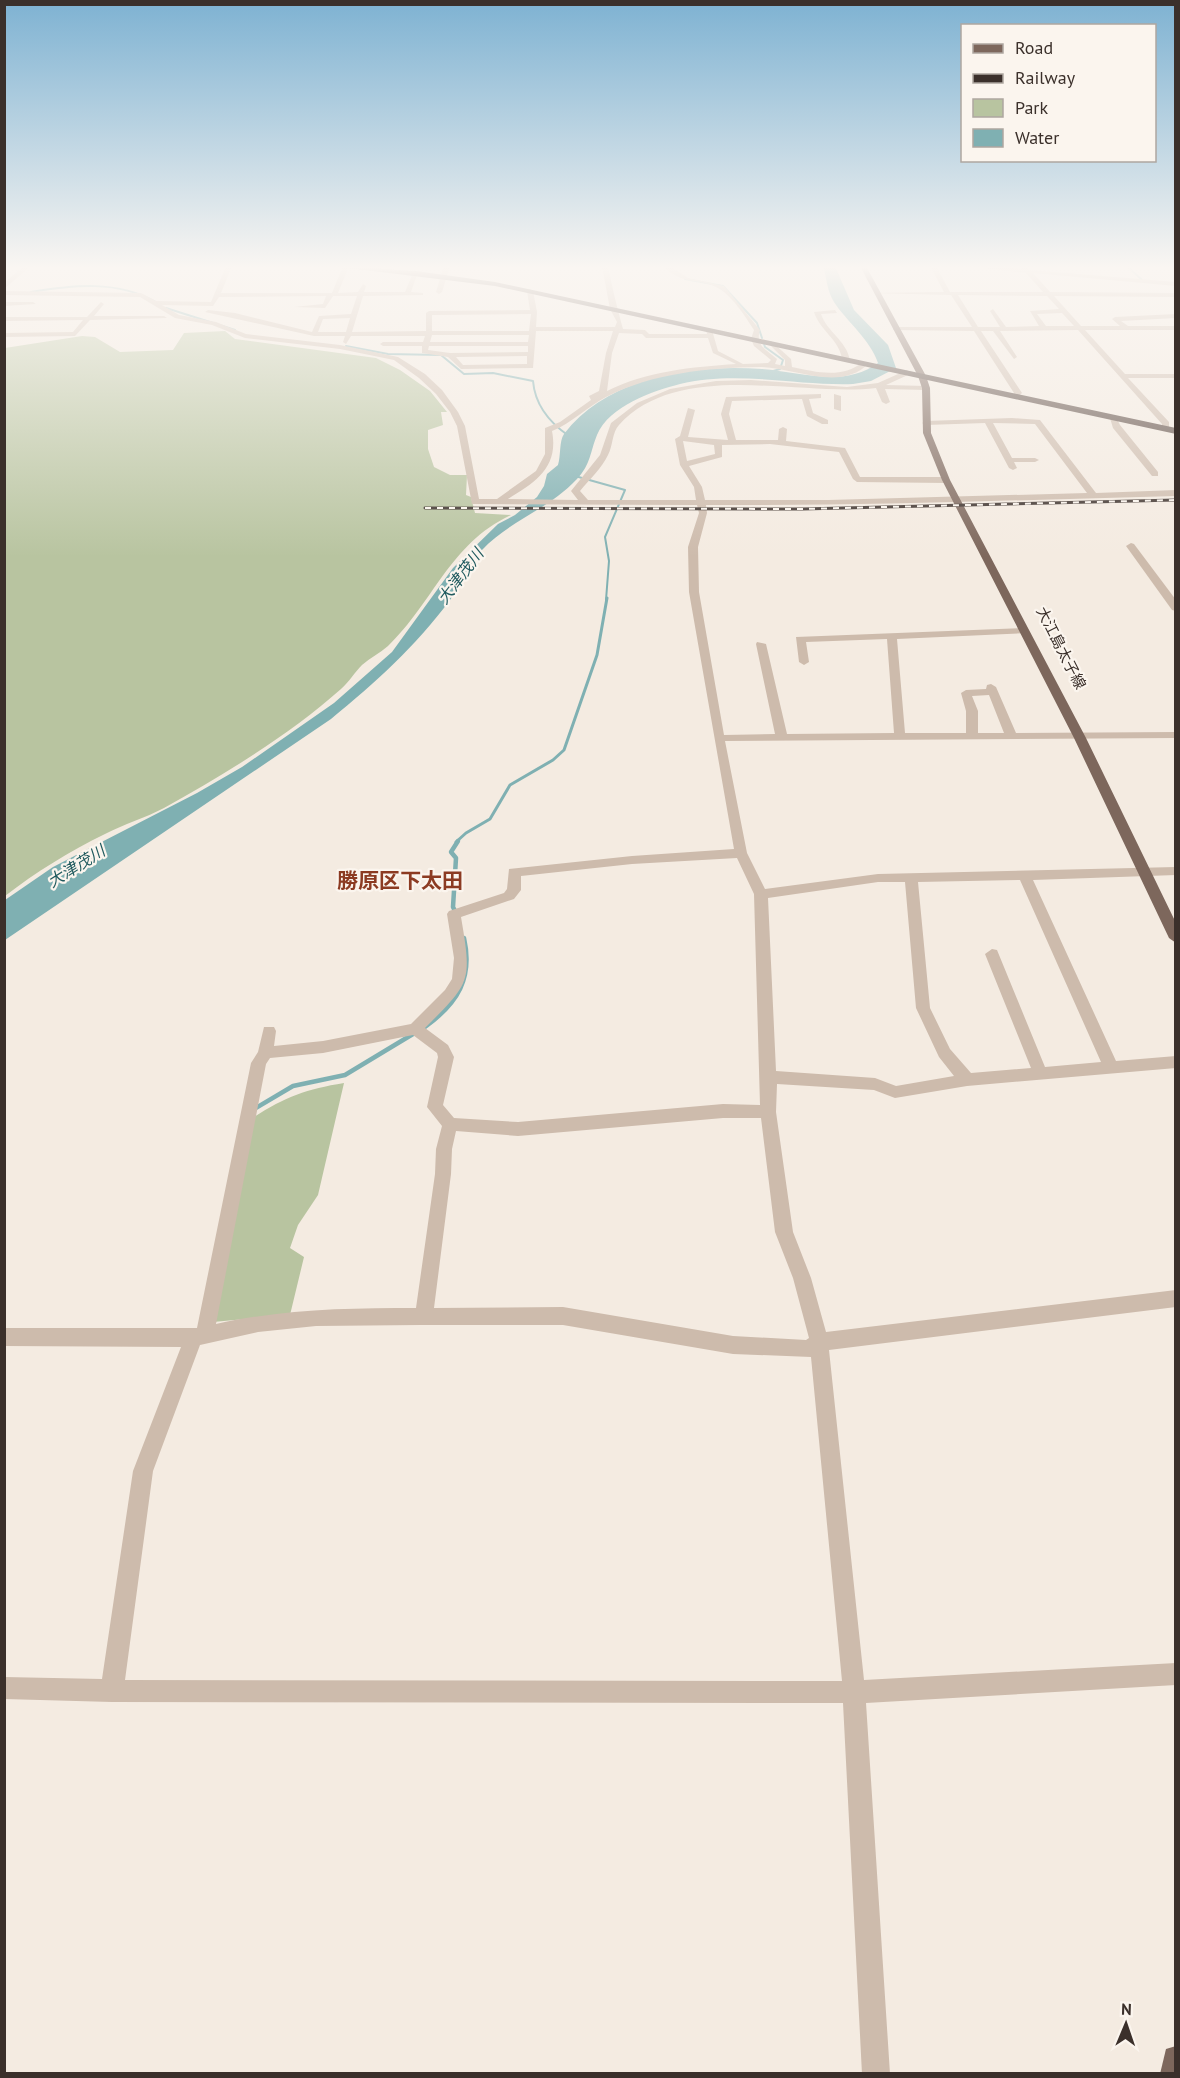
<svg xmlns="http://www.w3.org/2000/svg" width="1180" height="2078" viewBox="0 0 1180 2078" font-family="'PT Sans','Noto Sans JP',sans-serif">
  <rect width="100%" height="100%" fill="#f4ebe1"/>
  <!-- green -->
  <g fill="#b8c4a0">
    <path d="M 225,331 L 235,339 L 376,358 L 400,370 L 430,391 L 447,412 L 441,412 L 443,425 L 428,430 L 428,449 L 434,467 L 450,475 L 467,475 L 466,495 L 471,497 L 475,513 L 511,515 C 450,543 433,603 388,646 C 380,653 370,658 362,665 C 355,672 349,682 341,689 C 288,736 225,774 164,808 C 145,818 124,824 105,834 C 70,851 36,872 5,896 L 5,348 L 82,336 L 95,337 L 120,352 L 173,350 L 184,333 Z"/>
    <path d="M 344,1083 L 318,1195 L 298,1225 L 290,1248 L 304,1257 L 290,1315 L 213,1322 L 254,1117 C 285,1097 307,1089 344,1083 Z"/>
  </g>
  <!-- water -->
  <path fill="#7fb0b2" d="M 823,266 L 835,266 L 854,310 L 888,345 L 896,368 L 871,381 L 853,384 C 797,386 737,370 680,384 C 653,391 609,406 597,435 C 590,452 591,464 577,479 C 549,509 509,521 482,550 C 468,565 462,584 450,600 C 415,647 376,682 331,719 L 5,940 L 5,900 L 53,867 L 197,793 L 242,767 L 334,703 L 392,652 L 453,568 L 498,524 L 515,515 L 537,497 L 544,486 L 547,474 L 558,465 C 561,456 559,441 564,434 C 608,376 695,364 762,369 C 800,372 845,388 878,363 C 870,339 847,322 834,302 C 827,291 827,279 823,266 Z"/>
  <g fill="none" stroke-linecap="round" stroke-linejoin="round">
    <!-- stream-far2 -->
    <g stroke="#7fb0b2" stroke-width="2">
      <polyline points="1127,266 1142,280"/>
      <polyline points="685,279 723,286 757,323 762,338"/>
      <path d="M 31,292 C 74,285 117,280 156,302"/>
      <polyline points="166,308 235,330"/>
      <polyline points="763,341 765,347 783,360 780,369 770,372"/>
      <path d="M 346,346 L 388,354 L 441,355 L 464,374 L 493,373 L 533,381 C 535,405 550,423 569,436"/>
      <polyline points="575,476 625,490 605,537 609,561 606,600"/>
    </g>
    <!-- stream-far1 -->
    <polyline stroke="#7fb0b2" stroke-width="3" points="456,842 466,833 490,819 510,785 553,760 564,750 597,655 607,598"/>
    <!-- stream -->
    <g stroke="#7fb0b2" stroke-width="4.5">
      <polyline points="456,913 453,907 456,858 451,852 458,841"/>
      <path d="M 425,1027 C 458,1003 473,978 464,938"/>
      <polyline points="254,1109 293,1086 345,1075 413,1034"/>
    </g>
    <!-- minor -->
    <g fill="#cdbbac" fill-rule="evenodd">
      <polygon points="24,266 31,266 4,289 4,283"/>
      <path d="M 226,266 L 232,266 L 221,293 L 332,293 L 343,266 L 349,266 L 338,293 L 358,292 L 363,284 L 366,286 L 364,292 L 405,292 L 413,273 L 418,272 L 411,292 L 423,293 L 423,295 L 363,296 L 352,332 L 426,331 L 426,313 L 429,311 L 530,310 L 527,291 L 530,289 L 533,291 L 537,312 L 536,327 L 615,327 L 617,322 L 610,309 L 602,266 L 608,266 C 612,287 618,311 623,329 L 645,330 L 649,334 L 707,334 L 706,330 L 709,328 L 712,330 L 718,351 L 743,364 L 768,363 L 771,360 L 754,346 L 751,339 L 754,330 C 745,316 731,294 716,287 C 695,277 684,286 663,266 L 670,266 L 688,278 L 724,286 L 760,330 C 755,345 766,350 777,359 L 775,364 L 785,366 L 785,360 L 769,344 L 771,341 L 791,359 L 792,367 C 816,372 842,379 863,362 L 869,363 C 840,393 794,367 759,367 C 707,368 653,373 606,397 C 587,407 572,423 552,431 C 559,467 536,482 508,499 L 578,500 L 571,491 L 600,455 L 611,423 L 637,403 L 670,389 L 716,381 L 751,380 L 847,387 L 878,383 L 907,370 L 910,374 L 886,385 L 926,386 L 930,388 L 926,390 L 885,389 L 890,402 L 886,404 L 882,402 L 876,388 C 799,397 679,359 619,425 C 612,432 613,446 608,455 C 602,468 589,480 580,491 L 588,500 L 696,500 L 694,487 L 680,465 L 675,439 L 680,436 L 688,408 L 695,410 L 688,437 L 728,440 L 721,414 L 726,397 L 821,394 L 821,398 L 809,399 L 813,413 L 828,420 L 828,424 L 822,424 L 807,416 L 802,399 L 732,401 L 729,414 L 736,440 L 778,440 L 779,429 L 783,427 L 787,429 L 786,441 L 845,448 L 860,477 L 946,477 L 950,480 L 946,483 L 857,482 L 853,479 L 839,452 L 770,444 L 722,445 L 722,457 L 689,466 L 702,487 L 705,500 L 828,500 L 1087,493 L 1035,424 L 993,423 L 1012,458 L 1035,458 L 1039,460 L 1035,462 L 1014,462 L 1017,468 L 1013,470 L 1009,468 L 985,423 L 926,425 L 922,423 L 926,421 L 1012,418 L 1040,420 L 1096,493 L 1176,490 L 1176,496 C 1019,500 863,506 706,505 L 707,513 L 698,547 L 699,592 L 724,735 L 775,734 L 756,644 L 757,642 L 766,644 L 787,734 L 894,733 L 887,639 L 806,642 L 809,662 L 804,665 L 799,662 L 796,637 L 1024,628 L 1028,629 L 1028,633 L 897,639 L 905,733 L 966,733 L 966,711 L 961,693 L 966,690 L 986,689 L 987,685 L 991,684 L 996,687 L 1016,733 L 1176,732 L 1176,738 L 725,741 L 747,853 L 765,889 L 878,874 L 1176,867 L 1176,875 L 1033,880 L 1116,1061 L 1176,1056 L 1176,1068 L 967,1086 L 895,1098 L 874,1090 L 777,1084 L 776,1112 L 793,1232 L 811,1278 L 826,1332 L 1176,1290 L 1176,1307 L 829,1350 L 864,1680 L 1176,1663 L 1176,1685 L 866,1703 L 890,2074 L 862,2074 L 843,1703 L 112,1702 L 4,1699 L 4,1677 L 102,1679 L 133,1471 L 181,1347 L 4,1346 L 4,1328 L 197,1328 L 251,1063 L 258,1052 L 264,1027 L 274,1027 L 276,1031 L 274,1046 L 323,1041 L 411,1024 L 445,990 L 452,979 L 454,958 L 447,914 L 449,911 L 504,893 L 507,889 L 509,869 L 632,856 L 734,849 L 689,592 L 688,547 L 699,513 L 697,505 L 472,504 L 457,426 L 450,412 L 436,394 L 419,378 L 394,360 L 340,349 L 245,338 L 212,325 L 175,318 L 140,297 L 4,295 L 4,291 L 141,293 L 156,301 L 211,302 ZM 326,296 L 323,304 L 294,307 L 325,308 L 333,296 L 357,296 L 351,314 L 319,316 L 312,332 L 235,313 L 208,310 L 205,312 L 314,336 L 345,336 L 343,342 L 346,344 L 351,336 L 425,336 L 423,342 L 383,342 L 380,344 L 383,346 L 422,346 L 422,353 L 448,357 L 461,369 L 533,368 L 536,331 L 613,331 L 606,353 L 599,391 L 589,396 L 591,400 L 560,422 L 545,428 L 545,454 L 536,471 L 497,499 L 479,499 L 465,426 L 458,412 L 442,390 L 425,374 L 398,357 L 340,345 L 246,334 L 216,322 L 179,315 L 162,305 L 213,306 L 219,297 ZM 531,314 L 529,331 L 432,331 L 432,315 ZM 350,318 L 346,332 L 318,332 L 323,319 ZM 619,333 L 642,334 L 646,338 L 708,338 L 713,353 L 736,364 C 692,367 647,371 607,391 L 612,353 ZM 432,335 L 529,335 L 528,342 L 430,342 ZM 429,346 L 528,346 L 528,352 L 450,353 L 428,350 ZM 527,356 L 527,364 L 463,365 L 456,357 ZM 683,441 L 714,445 L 715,454 L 687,461 ZM 989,695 L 1004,733 L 978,733 L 978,711 L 972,696 ZM 737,858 L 754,894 L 760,1105 L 723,1104 L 518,1122 L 454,1118 L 443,1105 L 454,1057 L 448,1045 L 425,1028 C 471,982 472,982 461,917 L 514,899 L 521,890 L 521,876 L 632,864 ZM 1020,880 L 1101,1062 L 1045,1067 L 997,950 L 992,949 L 985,954 L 1031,1068 L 971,1073 L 950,1049 L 930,1008 L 918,882 ZM 878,882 L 905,882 L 916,1008 L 939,1057 L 954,1076 L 896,1086 L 875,1078 L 776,1071 L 768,898 ZM 413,1035 L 437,1053 L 438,1057 L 427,1107 L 442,1126 L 436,1149 L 435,1174 L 416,1308 C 348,1308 283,1309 216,1324 L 266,1064 L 270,1058 L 323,1053 ZM 723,1118 L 761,1118 L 775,1232 L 793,1278 L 809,1338 L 806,1340 L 733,1336 L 563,1307 L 434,1308 L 451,1174 L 452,1149 L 456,1131 L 518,1136 ZM 420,1325 L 563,1325 L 733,1354 L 811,1357 L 842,1681 L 125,1680 L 153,1471 L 200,1345 L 258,1332 L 316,1326 Z"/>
      <polygon points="372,266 378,266 374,270"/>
      <polygon points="444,266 450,266 442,292 439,294 436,292"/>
      <path d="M 930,266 L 936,266 L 950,292 L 1043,292 L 1026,273 L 965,266 L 1022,269 L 1020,266 L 1026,266 L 1029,270 L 1176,282 L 1176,286 L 1033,273 L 1050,292 L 1176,293 L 1176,297 L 1054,296 L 1081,326 L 1120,326 L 1112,319 L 1115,317 L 1176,314 L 1176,318 L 1121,321 L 1128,326 L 1176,326 L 1176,330 L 1085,330 L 1125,374 L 1176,374 L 1176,378 L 1128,378 L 1169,422 L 1169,428 L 1162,430 L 1162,424 L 1078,330 L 1000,331 L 1017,357 L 1014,359 L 993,331 L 981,331 L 1022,393 L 1016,398 L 1012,396 L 1014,393 L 974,331 L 893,330 L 895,327 L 972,327 L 951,295 L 872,293 L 944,292 ZM 958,295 L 1047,296 L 1059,309 L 1030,311 L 1039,326 L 1006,327 L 993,309 L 990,311 L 1000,327 L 978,327 ZM 1062,313 L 1074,326 L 1046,326 L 1037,314 Z"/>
      <polygon points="1159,266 1176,266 1176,269"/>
      <polygon points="4,302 33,302 36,304 4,306"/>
      <polygon points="101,302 104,304 94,316 164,316 167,318 90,320 75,336 4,337 4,333 73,332 83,320 4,321 4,317 87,317"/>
      <path d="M 835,310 L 837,313 L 821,314 C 827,332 846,340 850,360 L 846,362 L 842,360 C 840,340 820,331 814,312 Z"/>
      <polygon points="834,394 841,396 841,411 834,409"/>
      <polygon points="1109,415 1115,415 1120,425 1158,472 1158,476 1152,476 1113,428"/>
      <polygon points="1131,543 1134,544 1176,600 1176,611 1172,610 1126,546"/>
    </g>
    <!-- major -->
    <g fill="#7d675c" fill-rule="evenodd">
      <polygon points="860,266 866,266 926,376 930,388 931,433 950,480 1086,738 1176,923 1176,943 1169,938 1074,738 942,480 923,433 922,388 918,376"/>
      <polygon points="1176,2046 1176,2074 1160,2074 1166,2049"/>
    </g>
    <!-- highway -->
    <polygon fill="#5c4a42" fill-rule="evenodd" points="332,266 416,271 495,282 1176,428 1176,434 495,286"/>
    <defs>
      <polyline id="rail" points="425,508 802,509 1176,500"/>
    </defs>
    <!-- rail casing -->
    <use href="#rail" stroke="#3b302b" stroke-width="3"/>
    <!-- rail -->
    <use href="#rail" stroke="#fbf5ee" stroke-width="2" stroke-dasharray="6" stroke-linecap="butt"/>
  </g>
  <!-- sky -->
  <linearGradient id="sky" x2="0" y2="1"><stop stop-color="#7eb2d2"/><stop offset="0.48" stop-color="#faf6f2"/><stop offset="1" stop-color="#faf6f2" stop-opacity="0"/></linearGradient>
  <rect width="1180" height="557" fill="url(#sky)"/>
  <g text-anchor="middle" stroke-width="4.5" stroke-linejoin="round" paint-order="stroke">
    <!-- far-street labels -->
    <g font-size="15" fill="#3b302b" stroke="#fbf5ee">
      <text transform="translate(1061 648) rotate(63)" y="5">大江島太子線</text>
    </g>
    <!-- far-water labels -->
    <g font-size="16" font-style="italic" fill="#1f5a5e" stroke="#fbf5ee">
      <text transform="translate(460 576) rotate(-53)" y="6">大津茂川</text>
      <text transform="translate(76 866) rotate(-32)" y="6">大津茂川</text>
    </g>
    <!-- quarter labels -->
    <g font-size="21" font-weight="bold" fill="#8c3b22" stroke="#fbf5ee">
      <text x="400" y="888">勝原区下太田</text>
    </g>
  </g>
  <!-- border -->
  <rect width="1180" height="2078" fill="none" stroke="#3b302b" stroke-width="12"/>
  <!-- legend -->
  <rect x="961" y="24" width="195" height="138" fill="#fbf5ee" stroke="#aea6a0" stroke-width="1.5"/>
  <rect x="973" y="44" width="30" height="9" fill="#7d675c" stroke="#aea6a0" stroke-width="1.5"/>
  <text x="1015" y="54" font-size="18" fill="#3b302b">Road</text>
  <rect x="973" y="74" width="30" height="9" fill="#3b302b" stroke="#aea6a0" stroke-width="1.5"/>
  <text x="1015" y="84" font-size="18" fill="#3b302b">Railway</text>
  <rect x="973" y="99" width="30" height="18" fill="#b8c4a0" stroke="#aea6a0" stroke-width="1.5"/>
  <text x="1015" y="114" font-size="18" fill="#3b302b">Park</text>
  <rect x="973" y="129" width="30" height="18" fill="#7fb0b2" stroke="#aea6a0" stroke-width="1.5"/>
  <text x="1015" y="144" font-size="18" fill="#3b302b">Water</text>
  <!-- north arrow -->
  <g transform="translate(1126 2024) rotate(2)" stroke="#fbf5ee" stroke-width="4.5" paint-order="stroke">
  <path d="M0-4.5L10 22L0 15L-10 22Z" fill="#3b302b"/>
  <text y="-9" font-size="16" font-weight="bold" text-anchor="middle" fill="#3b302b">N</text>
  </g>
</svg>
